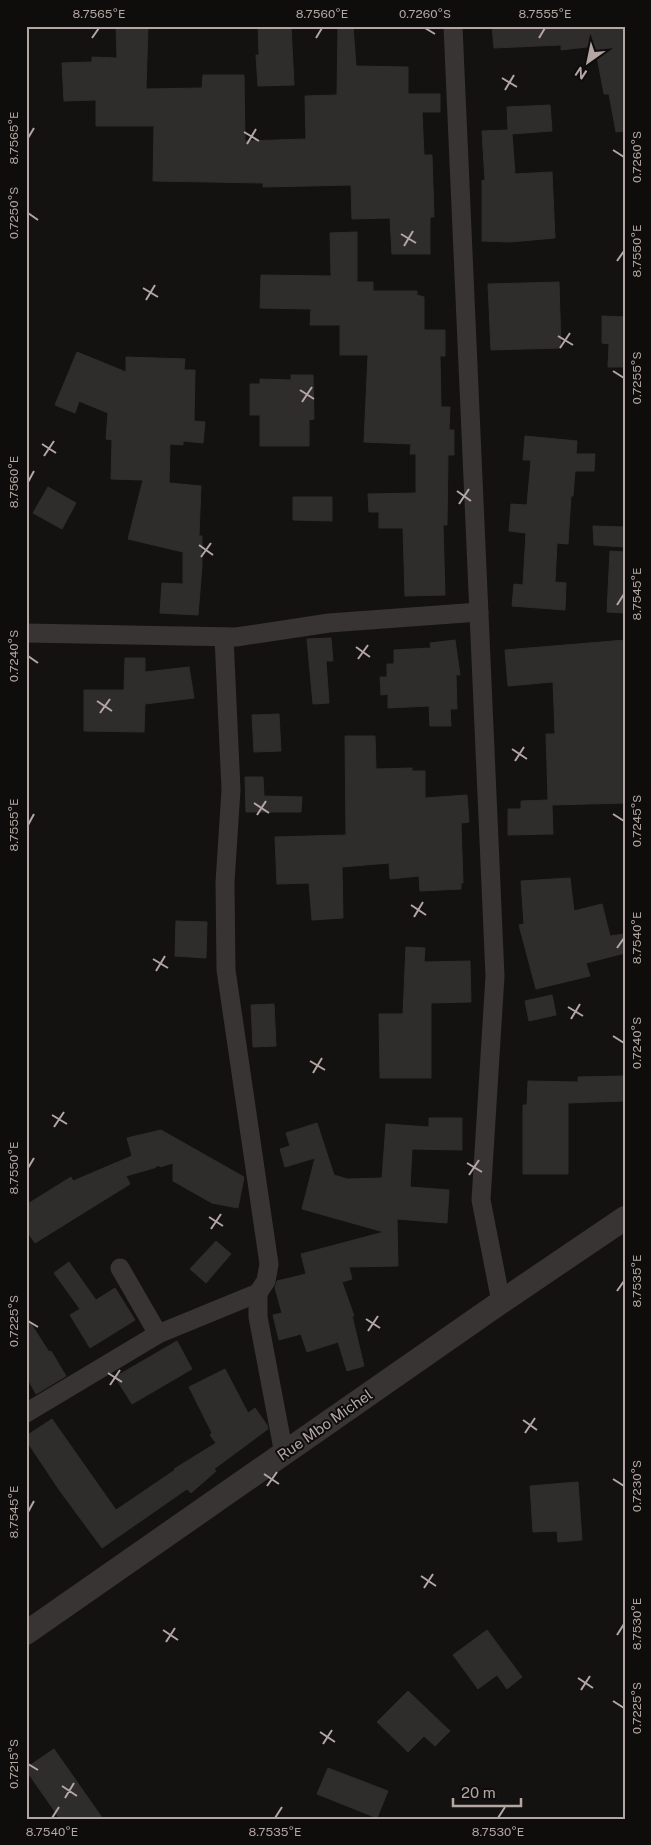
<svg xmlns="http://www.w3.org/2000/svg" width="651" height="1845" viewBox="0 0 651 1845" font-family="'Public Sans',sans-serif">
  <rect width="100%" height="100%" fill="#131211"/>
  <!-- building -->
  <g fill="#2f2d2c" stroke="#2f2d2b">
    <polygon points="116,26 148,26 146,89 202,88 203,75 244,75 245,141 306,139 305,96 337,95 338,26 353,26 356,66 408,67 408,94 440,94 440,112 422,112 424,155 432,155 434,217 430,217 430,254 392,254 390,218 352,219 351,185 263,187 263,183 153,181 154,126 96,126 96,100 64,101 62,63 92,62 92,57 117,58"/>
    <polygon points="258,26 291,26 294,85 258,86 256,55 259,55"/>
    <polygon points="492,26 625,26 625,131 616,132 609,94 604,94 595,46 561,50 561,45 494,48"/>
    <polygon points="550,105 552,131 512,134 515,174 552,172 555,238 510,242 482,241 482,180 485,181 482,131 508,130 507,107"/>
    <polygon points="357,232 357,282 373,282 373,291 417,291 417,295 424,297 424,330 445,330 445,356 440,356 441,407 450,407 449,430 454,430 454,455 448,455 447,525 443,525 445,595 405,596 403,528 379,528 379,512 369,512 368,494 416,493 416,454 410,454 411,444 364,442 368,355 340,355 340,325 310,325 311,309 260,308 261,275 331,276 330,233"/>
    <polygon points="559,282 561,348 491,350 488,284"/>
    <polygon points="602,316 625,317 625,367 608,367 609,344 602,343"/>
    <polygon points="77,352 126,372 126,357 185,359 184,370 195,370 194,421 205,422 203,443 183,441 183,445 170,444 169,483 201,486 199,536 202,536 202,566 198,615 160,613 162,583 183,584 183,552 128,539 143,480 111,479 112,440 106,439 108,413 79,401 75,413 55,405"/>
    <polygon points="291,375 313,375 314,419 309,420 309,446 260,446 260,415 250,415 250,384 260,384 260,379 291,380"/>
    <polygon points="525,436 577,441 576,454 595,454 594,471 575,471 573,496 571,496 568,544 557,543 555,582 566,583 565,610 512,606 514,584 523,585 526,533 509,531 511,504 527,505 531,460 523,460"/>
    <polygon points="48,487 76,503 62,529 33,513"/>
    <polygon points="293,497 332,497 332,521 293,520"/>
    <polygon points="593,526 625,527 625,547 594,545"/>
    <polygon points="610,551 625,552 625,613 607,612"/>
    <polygon points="331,638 333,661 326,661 329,703 313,704 307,639"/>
    <polygon points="455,640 460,675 456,675 457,709 450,709 451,726 430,726 429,706 388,708 388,694 381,695 380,677 387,677 387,664 394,664 394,650 431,648 430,643"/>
    <polygon points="625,640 625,803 552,805 553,834 508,835 508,809 521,809 521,801 548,800 546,734 555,734 553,682 508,686 505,650"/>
    <polygon points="125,658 145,658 145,672 189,667 194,698 145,704 144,732 84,731 84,690 124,690"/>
    <polygon points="279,714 281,751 254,752 252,715"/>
    <polygon points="345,736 375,736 376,769 412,768 412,771 425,771 425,798 467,795 469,822 461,823 463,883 461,883 461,889 420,891 419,876 390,879 389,863 342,867 343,918 312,920 309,883 277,884 275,837 346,835"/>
    <polygon points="245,777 263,777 264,796 302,797 301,812 246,812"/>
    <polygon points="570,878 574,911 602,904 610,936 625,934 625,953 586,963 590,976 536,989 519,925 524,924 521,881"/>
    <polygon points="176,921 207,922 206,958 175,956"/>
    <polygon points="406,947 425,948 424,962 470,961 471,1002 431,1003 431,1078 380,1078 379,1014 403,1014"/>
    <polygon points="552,995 556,1015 529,1021 525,1001"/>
    <polygon points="274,1004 276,1046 253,1047 251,1005"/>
    <polygon points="625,1076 625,1101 568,1103 568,1174 523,1174 523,1105 527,1105 528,1081 578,1082 578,1077"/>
    <polygon points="429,1118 462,1118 462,1150 412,1149 410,1187 449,1190 447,1223 397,1219 398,1266 349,1267 352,1279 342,1282 354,1316 352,1316 364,1366 347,1371 338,1342 307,1352 301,1334 279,1340 273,1315 282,1313 275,1288 277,1281 306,1274 301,1254 384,1232 302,1209 315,1158 285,1167 280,1149 290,1146 286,1133 317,1123 334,1175 347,1179 382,1178 386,1124 429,1127"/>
    <polygon points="161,1130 244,1177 238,1208 212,1203 173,1181 173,1163 160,1167 159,1165 154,1168 126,1176 130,1184 35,1243 26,1230 26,1205 71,1177 73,1181 132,1156 127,1138"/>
    <polygon points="216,1241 231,1254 206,1283 190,1269"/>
    <polygon points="69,1262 96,1300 115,1288 135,1320 90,1348 70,1315 80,1309 54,1273"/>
    <polygon points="26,1316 49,1352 51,1351 66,1376 36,1394 26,1376"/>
    <polygon points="177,1341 192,1369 132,1404 115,1377"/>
    <polygon points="225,1369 248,1413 255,1408 267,1425 268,1429 214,1469 216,1471 191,1493 187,1489 102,1548 60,1491 26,1440 26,1436 52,1419 116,1510 175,1470 174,1469 216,1443 210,1435 212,1433 189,1387"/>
    <polygon points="578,1482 582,1540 558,1542 557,1531 533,1532 530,1486"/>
    <polygon points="487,1630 522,1677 507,1689 497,1675 478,1689 453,1655"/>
    <polygon points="408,1691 450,1731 435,1746 424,1736 408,1752 377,1722"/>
    <polygon points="54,1749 103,1819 60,1819 26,1770 26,1768"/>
    <polygon points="328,1768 388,1791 377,1818 317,1794"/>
  </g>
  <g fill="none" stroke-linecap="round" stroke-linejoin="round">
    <!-- minor -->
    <g stroke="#373433" stroke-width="19">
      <polyline points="453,26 495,976 481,1200 501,1302"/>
      <polyline points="26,633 236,637 329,623 479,612"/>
      <polyline points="224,637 231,790 225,882 226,970 269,1264 266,1281 258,1293 258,1317 284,1454"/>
      <polyline points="120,1268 158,1334 258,1293"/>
      <polyline points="26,1413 158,1334"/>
    </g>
    <!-- tertiary -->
    <polyline stroke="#373433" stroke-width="24" points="26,1633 501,1302 625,1218"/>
  </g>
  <!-- ticks -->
  <path fill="none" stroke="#b3a6a3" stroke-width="2" d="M 425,28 L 435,34M 92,38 L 99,28M 316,38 L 322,28M 539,38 L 545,28M 502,78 L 517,87M 505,90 L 514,75M 244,132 L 259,141M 28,138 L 34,128M 247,144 L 256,129M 613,150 L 624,157M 28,213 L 38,220M 401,234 L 416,243M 404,246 L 413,231M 617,261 L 624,251M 143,288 L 158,297M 146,300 L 155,285M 558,336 L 573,345M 560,348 L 570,333M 613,371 L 624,378M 300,390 L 314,399M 302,402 L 312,387M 42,444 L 56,453M 44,456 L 54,441M 28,482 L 34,471M 457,491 L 471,501M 459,504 L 469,489M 199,545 L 213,555M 201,557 L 211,543M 617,605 L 624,594M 356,647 L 370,657M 28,656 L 38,663M 358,659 L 368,645M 97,701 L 112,711M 100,713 L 110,699M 512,749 L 527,759M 515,761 L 524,747M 254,803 L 269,813M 613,814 L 624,821M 257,815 L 266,801M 28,825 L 34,814M 411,905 L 426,915M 414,917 L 423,902M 617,948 L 624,938M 153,959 L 168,968M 156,971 L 165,956M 568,1007 L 583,1016M 571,1019 L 580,1004M 613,1036 L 624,1043M 310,1061 L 325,1070M 313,1073 L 322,1058M 52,1115 L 67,1124M 54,1127 L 64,1112M 467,1163 L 482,1172M 28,1168 L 34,1158M 469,1175 L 479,1160M 209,1217 L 223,1226M 211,1229 L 221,1214M 617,1291 L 624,1281M 366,1319 L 380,1328M 28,1321 L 38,1327M 368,1331 L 378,1316M 108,1373 L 122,1382M 110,1385 L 120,1370M 523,1420 L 537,1430M 525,1433 L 535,1418M 264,1474 L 279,1484M 613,1479 L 624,1486M 267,1486 L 277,1472M 28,1512 L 34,1501M 421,1576 L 436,1586M 424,1588 L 433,1574M 163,1630 L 178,1640M 617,1635 L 624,1624M 166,1642 L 175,1628M 578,1678 L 593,1688M 581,1690 L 590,1676M 613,1701 L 624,1708M 320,1732 L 335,1742M 323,1744 L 332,1730M 28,1764 L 38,1770M 62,1786 L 77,1796M 65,1798 L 74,1783M 52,1818 L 59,1807M 275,1818 L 282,1807M 498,1818 L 505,1807"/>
  <g text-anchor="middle" stroke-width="4" stroke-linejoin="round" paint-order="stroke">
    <!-- street labels -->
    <g font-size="15" fill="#b3a6a3" stroke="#0e0d0c">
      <text transform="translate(325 1425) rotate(-35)" y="5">Rue Mbo Michel</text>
    </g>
  </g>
  <!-- border -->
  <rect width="651" height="1845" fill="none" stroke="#0e0d0c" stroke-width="55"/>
  <!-- north arrow -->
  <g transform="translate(588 62) rotate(213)" stroke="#0e0d0c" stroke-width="4" paint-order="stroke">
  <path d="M0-4L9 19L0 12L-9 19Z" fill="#b3a6a3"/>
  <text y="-8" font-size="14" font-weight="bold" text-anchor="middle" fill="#b3a6a3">N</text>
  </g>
  <!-- scale -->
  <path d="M453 1798v8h68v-8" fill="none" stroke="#b3a6a3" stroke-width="2.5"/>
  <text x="461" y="1798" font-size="15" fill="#b3a6a3" stroke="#0e0d0c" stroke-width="4" paint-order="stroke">20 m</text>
  <rect x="28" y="28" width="596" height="1790" fill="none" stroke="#b3a6a3" stroke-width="2"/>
  <g font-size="12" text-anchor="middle" fill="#b3a6a3">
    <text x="99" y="18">8.7565°E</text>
    <text x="322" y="18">8.7560°E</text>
    <text x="425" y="18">0.7260°S</text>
    <text x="545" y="18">8.7555°E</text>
    <text transform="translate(14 138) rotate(-90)" y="4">8.7565°E</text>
    <text transform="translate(637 157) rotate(-90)" y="4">0.7260°S</text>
    <text transform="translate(14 213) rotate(-90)" y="4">0.7250°S</text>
    <text transform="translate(637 251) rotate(-90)" y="4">8.7550°E</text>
    <text transform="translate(637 378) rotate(-90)" y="4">0.7255°S</text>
    <text transform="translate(14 482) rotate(-90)" y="4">8.7560°E</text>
    <text transform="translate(637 594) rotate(-90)" y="4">8.7545°E</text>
    <text transform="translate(14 656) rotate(-90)" y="4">0.7240°S</text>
    <text transform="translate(637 821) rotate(-90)" y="4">0.7245°S</text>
    <text transform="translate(14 825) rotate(-90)" y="4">8.7555°E</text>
    <text transform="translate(637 938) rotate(-90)" y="4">8.7540°E</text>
    <text transform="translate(637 1043) rotate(-90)" y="4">0.7240°S</text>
    <text transform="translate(14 1168) rotate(-90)" y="4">8.7550°E</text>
    <text transform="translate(637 1281) rotate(-90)" y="4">8.7535°E</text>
    <text transform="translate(14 1321) rotate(-90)" y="4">0.7225°S</text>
    <text transform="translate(637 1486) rotate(-90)" y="4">0.7230°S</text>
    <text transform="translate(14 1512) rotate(-90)" y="4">8.7545°E</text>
    <text transform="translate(637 1624) rotate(-90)" y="4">8.7530°E</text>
    <text transform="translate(637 1708) rotate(-90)" y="4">0.7225°S</text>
    <text transform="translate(14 1764) rotate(-90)" y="4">0.7215°S</text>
    <text x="52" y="1836">8.7540°E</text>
    <text x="275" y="1836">8.7535°E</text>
    <text x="498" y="1836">8.7530°E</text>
  </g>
</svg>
